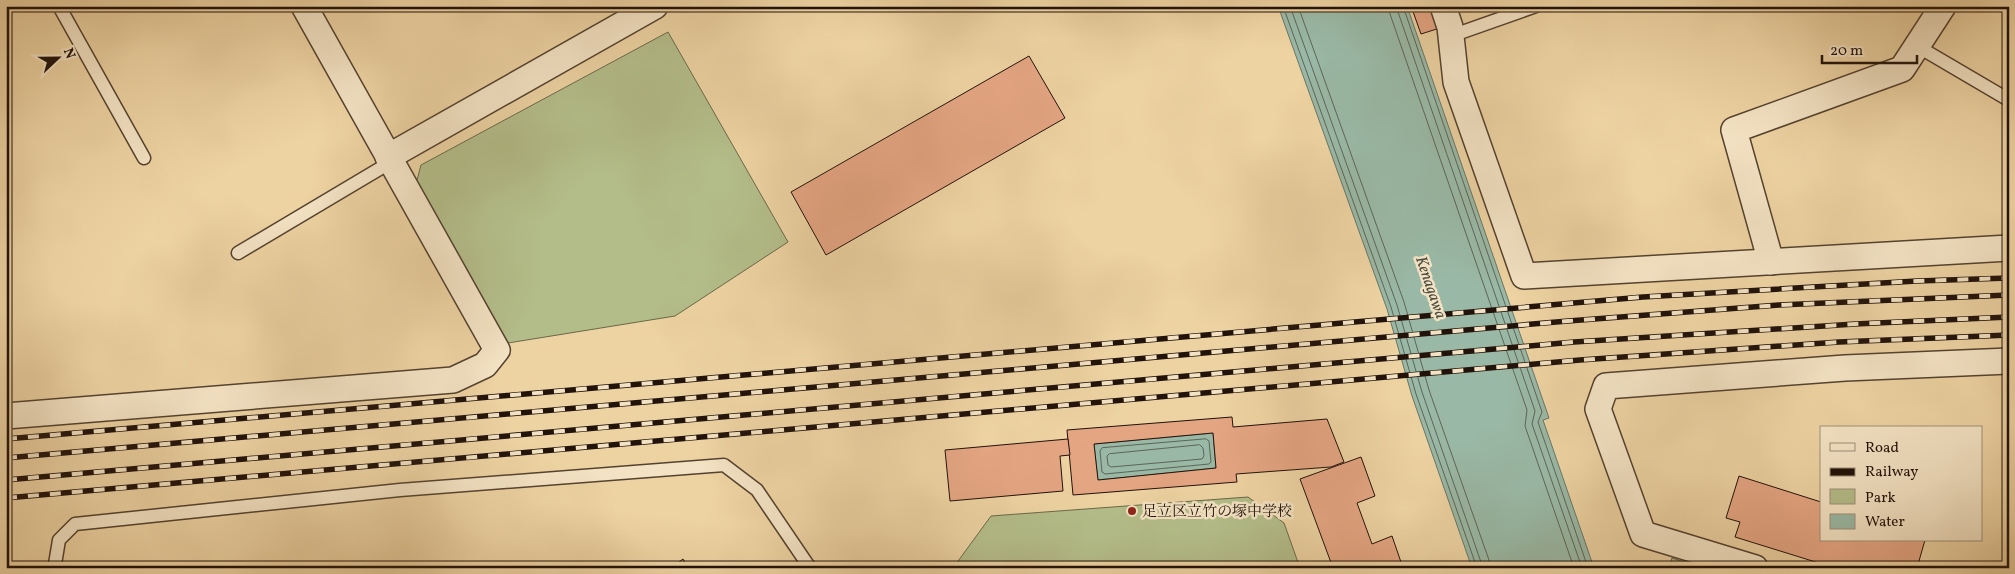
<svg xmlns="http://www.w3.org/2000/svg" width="2015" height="574" viewBox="0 0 2015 574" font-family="Vollkorn,'Noto Serif JP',serif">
  <rect width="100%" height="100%" fill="#edd2a2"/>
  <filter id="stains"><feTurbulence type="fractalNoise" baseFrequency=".004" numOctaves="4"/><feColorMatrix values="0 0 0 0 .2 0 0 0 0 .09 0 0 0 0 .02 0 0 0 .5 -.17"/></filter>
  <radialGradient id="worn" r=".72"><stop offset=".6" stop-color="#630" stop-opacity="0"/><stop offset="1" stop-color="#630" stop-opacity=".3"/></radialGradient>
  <!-- green -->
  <g fill="#b3bd89" stroke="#6a684a">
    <polygon points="668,32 788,242 675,316 508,343 416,184 421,165"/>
    <polygon points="1248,497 1284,523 1300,568 953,568 991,516"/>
    <polygon points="1672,558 1702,568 1668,568"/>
  </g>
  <!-- water -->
  <g fill="#99b8a5" stroke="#697667">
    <polygon points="1278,6 1407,6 1549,418 1543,420 1594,568 1472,568 1412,396 1387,309"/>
    <polygon points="1213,433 1216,468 1098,480 1094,444"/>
  </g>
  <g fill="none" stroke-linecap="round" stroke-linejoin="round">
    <!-- shore -->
    <g stroke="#5d6558" stroke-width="1">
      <polyline points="1283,6 1391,307 1416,394 1477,568"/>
      <polyline points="1290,6 1397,305 1422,392 1483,568"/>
      <polyline points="1298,6 1404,302 1429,390 1489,560 1490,568"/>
      <polyline points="1389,6 1390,14 1527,410 1525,426 1574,568"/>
      <polyline points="1396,6 1535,411 1532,424 1582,568"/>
      <polyline points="1403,6 1542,412 1538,422 1588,568"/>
      <polygon points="1206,439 1209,441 1211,462 1209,464 1105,474 1102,472 1100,451 1102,448"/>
      <polygon points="1200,445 1203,448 1204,456 1202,459 1111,467 1108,465 1107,456 1109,454"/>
    </g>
  </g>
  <!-- building -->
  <g fill="#e4a582" stroke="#21120a" fill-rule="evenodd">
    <polygon points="1411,6 1436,6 1443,27 1421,34"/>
    <polygon points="1029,56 1065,118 826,255 791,192"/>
    <path d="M 1232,417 L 1233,427 L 1327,419 L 1344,462 L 1331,467 L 1236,474 L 1237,482 L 1073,495 L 1067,430 ZM 1213,433 L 1216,468 L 1098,480 L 1094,444 Z"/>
    <polygon points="1068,439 1070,455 1060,456 1063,491 950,501 945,450"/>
    <polygon points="1361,457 1375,496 1357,503 1372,544 1392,536 1403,568 1333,568 1300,479"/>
    <polygon points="1739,476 1821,502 1821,540 1925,540 1917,568 1835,568 1735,537 1740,522 1726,518"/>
    <polygon points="683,559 688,568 671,568"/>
  </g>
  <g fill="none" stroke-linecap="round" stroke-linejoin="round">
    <defs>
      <g id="service">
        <polyline points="59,6 144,158"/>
        <polyline points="1451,36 1536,6"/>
        <polyline points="1917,46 2009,100"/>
        <polyline points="238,253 391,162"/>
        <polyline points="57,568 55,564 59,540 75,524 400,490 724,465 757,490 810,568"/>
      </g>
      <g id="minor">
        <polyline points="1443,6 1450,27 1456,82 1524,276 2009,248"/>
        <polyline points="388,157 655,6"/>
        <polyline points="1771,262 1734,130 1902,69 1943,6"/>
        <polyline points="6,416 453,380 485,365 497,350 304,6"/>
        <polyline points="1755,568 1643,534 1598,409 1606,386 1845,368 2009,361"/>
      </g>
    </defs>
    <!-- service casing -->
    <use href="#service" stroke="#544230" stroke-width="15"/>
    <!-- minor casing -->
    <use href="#minor" stroke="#544230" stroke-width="28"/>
    <!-- service -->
    <use href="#service" stroke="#f3e2c3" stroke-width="12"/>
    <!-- minor -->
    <use href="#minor" stroke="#f3e2c3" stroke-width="25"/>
    <defs>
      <g id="rail">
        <polyline points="6,439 1643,297 1917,281 2009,278"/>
        <polyline points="6,458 1568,321 1779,305 2009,295"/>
        <polyline points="6,480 1574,342 1855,324 2009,317"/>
        <polyline points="6,498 1580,360 1839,342 2009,335"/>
      </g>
    </defs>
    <!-- rail casing -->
    <use href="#rail" stroke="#21120a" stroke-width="5.5"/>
    <!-- rail -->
    <use href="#rail" stroke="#f3e2c3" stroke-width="4" stroke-dasharray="11" stroke-linecap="butt"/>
  </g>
  <!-- markers -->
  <circle fill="#8f2418" stroke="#f3e2c3" stroke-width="2" cx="1132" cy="511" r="5"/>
  <g text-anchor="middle" stroke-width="5" stroke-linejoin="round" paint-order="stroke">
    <!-- poi labels -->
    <g font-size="15" fill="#21120a" stroke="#f3e2c3" text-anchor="start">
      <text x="1142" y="516">足立区立竹の塚中学校</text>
    </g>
    <!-- water labels -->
    <g font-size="16" font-style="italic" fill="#4b4c40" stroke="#f3e2c3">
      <text transform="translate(1432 287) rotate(71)" y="6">Kenagawa</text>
    </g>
  </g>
  <!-- margin -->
  <rect width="2015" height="574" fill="none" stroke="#edd2a2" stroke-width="25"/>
  <rect x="8" y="8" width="2000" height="559" fill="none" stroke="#21120a" stroke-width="2.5"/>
  <rect x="12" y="12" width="1990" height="549" fill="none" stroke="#21120a"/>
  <!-- legend -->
  <rect x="1820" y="426" width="162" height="115" fill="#f3e2c3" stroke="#9f8f79"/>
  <rect x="1830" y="443" width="25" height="8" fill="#f3e2c3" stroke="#9f8f79"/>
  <text x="1865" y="452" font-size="15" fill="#21120a">Road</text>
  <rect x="1830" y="468" width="25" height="8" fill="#21120a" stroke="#9f8f79"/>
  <text x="1865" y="476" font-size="15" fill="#21120a">Railway</text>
  <rect x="1830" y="489" width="25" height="15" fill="#b3bd89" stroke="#9f8f79"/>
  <text x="1865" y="502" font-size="15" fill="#21120a">Park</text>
  <rect x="1830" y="514" width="25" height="15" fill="#99b8a5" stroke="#9f8f79"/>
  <text x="1865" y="526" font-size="15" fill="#21120a">Water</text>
  <!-- north arrow -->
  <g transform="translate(58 58) rotate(68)" stroke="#f3e2c3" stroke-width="4" paint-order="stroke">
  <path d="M0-4L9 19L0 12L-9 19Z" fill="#21120a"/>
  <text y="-8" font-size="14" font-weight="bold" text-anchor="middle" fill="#21120a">N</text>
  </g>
  <!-- scale -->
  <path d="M1822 55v8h95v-8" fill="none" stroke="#21120a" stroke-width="2.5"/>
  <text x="1830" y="55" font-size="15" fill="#21120a" stroke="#f3e2c3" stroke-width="4" paint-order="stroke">20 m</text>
  <rect width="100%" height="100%" filter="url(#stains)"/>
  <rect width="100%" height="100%" fill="url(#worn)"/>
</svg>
